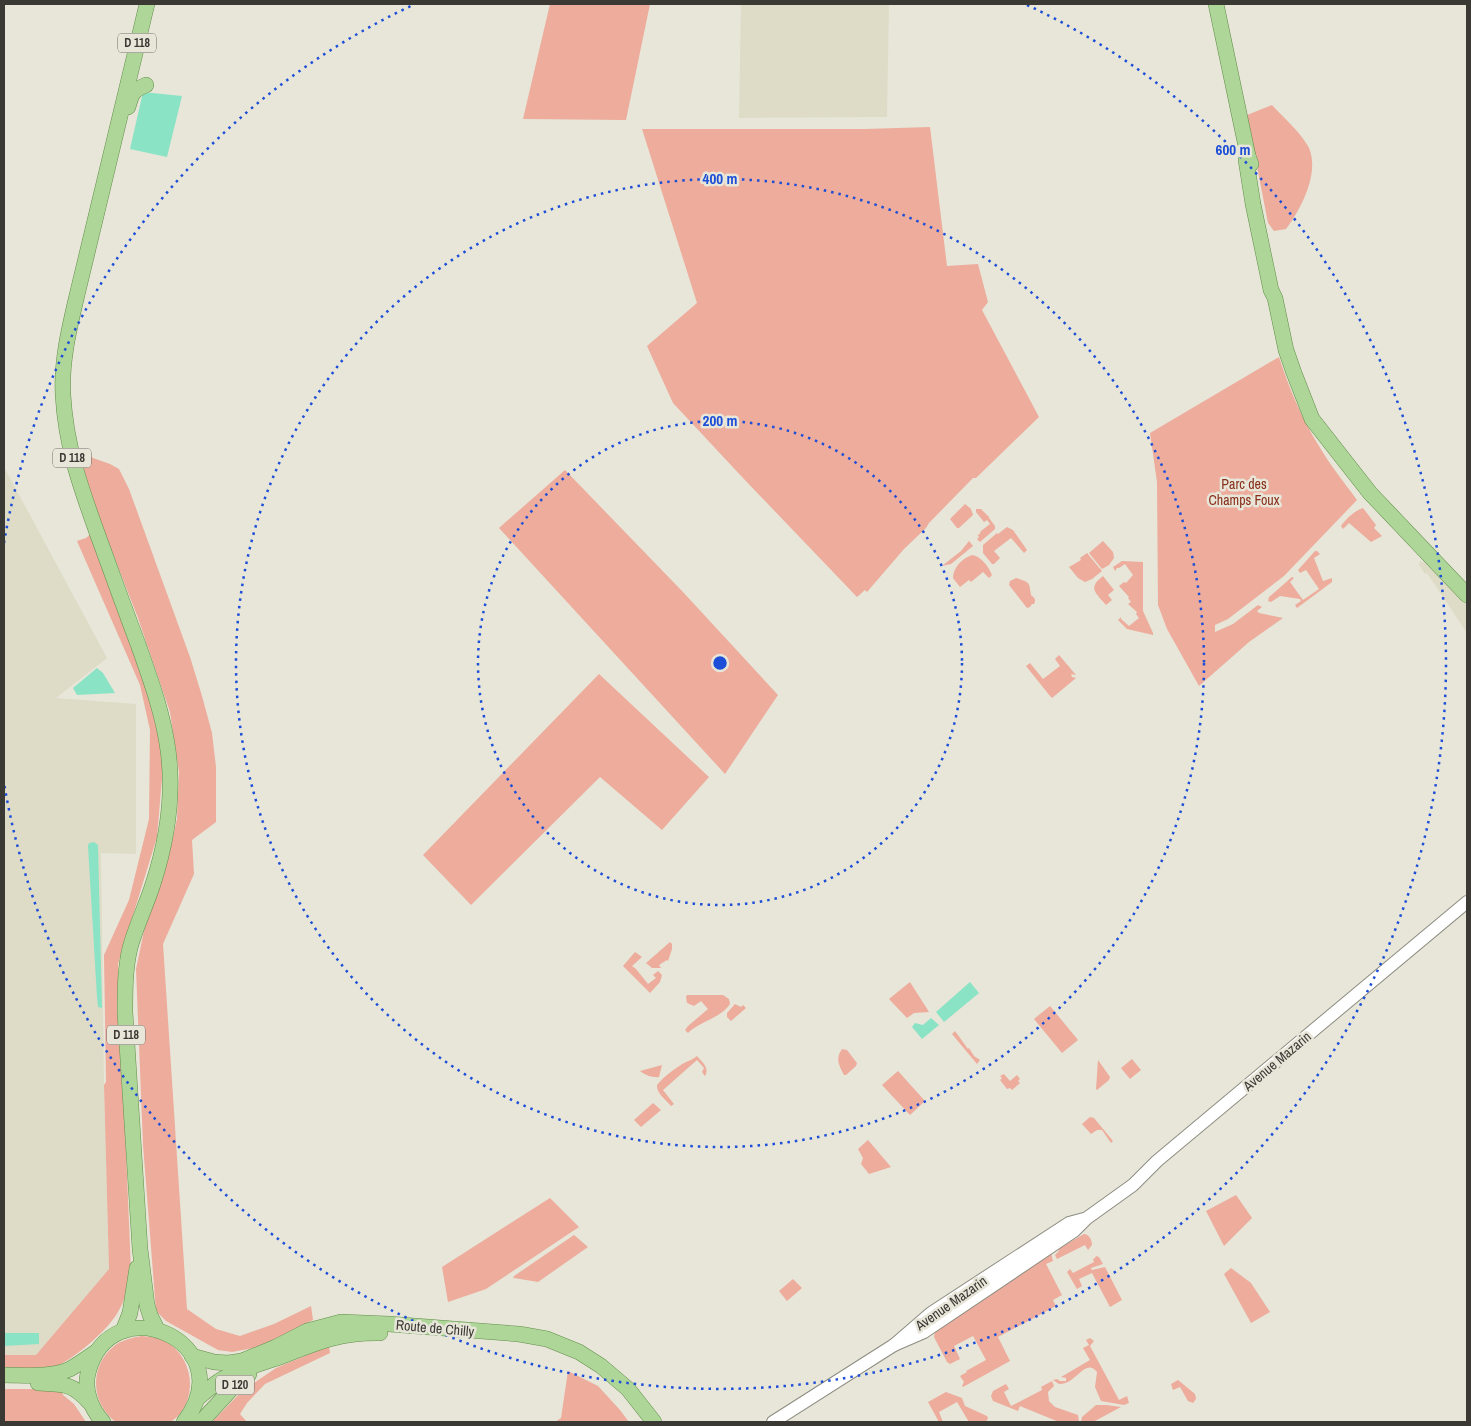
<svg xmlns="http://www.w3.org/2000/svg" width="1471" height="1426" viewBox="0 0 1471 1426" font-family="'Archivo Narrow',sans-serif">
  <rect width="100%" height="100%" fill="#e7e6d9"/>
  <!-- built -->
  <g fill="#dedcc7">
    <polygon points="741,4 889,4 887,117 739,118"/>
    <polygon points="4,467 107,658 56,698 136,704 136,854 101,853 104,1085 109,1269 36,1355 4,1355"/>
    <polygon points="1420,561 1424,562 1438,572 1438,574 1467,604 1467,633 1427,573 1425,574 1419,565"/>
  </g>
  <!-- green -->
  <g fill="#edac9c">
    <polygon points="550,4 650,4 626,120 523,119"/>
    <path d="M 1272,105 C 1284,118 1299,131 1308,146 C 1321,171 1301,209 1286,229 L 1274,231 L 1268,223 L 1247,115 Z"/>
    <polygon points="930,127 947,266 978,264 988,302 982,310 1039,417 976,478 973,478 929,523 926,528 904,549 867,592 865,590 857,597 743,478 673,403 647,346 697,303 642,129 865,129"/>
    <path d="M 1279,357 C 1289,388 1302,419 1319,446 C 1330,465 1344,482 1357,500 L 1284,576 L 1228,619 L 1215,625 L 1215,632 L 1233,624 L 1258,605 L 1262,607 L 1257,611 L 1259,613 L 1283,618 L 1249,642 L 1199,686 L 1167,629 L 1158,605 L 1157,482 L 1150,433 Z"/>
    <polygon points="87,452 93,458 110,464 119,469 129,489 190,657 202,696 212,733 216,767 216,822 192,840 194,874 163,944 187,1309 216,1329 240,1336 274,1324 311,1306 313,1320 259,1347 232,1352 218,1350 166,1321 156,1311 143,1145 136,969 144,931 170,850 177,819 179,772 170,712 138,618 87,487 78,457"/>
    <polygon points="565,470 682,591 778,695 725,774 499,528"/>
    <polygon points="965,504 971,509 973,515 959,528 957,528 950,519"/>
    <path d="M 1363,508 L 1376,525 L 1374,528 L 1382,536 L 1371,542 L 1349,523 L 1343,529 L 1341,526 C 1347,518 1354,511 1363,508 Z"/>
    <polygon points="976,509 981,509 989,517 989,518 995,526 995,529 980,542 977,539 979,537 977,534 979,535 981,531 990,524 987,520 984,522 976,512"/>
    <polygon points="1007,527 1013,530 1027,550 1024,553 1011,538 994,551 1000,558 994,564 992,564 983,553 983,545 997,533 998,534"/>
    <path d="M 92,533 L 158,718 L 164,755 L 157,837 L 118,964 L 131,1270 C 128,1283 126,1299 119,1310 C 109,1330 71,1362 50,1369 C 40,1373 15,1371 4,1371 L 4,1355 L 36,1355 L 109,1269 L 104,1085 L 106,1082 L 104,955 L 129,900 L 149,819 L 150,730 L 140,685 L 77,541 L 86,538 Z"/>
    <polygon points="969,541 973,546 951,564 942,566 961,551"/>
    <polygon points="1103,541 1113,552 1114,558 1109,565 1102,569 1089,553"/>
    <polygon points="1315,551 1317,551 1320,554 1314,558 1323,581 1332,578 1332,582 1297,608 1295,605 1301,601 1300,599 1280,596 1271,602 1268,601 1269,597 1292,577 1294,578 1290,582 1303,600 1319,589 1306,570 1300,573 1298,570"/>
    <polygon points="1087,553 1102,571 1092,579 1085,582 1078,578 1069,567 1081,560 1080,558"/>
    <path d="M 972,555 C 981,556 989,567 992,575 L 989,578 L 983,572 L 971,582 L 969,580 L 960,587 L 953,578 C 953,567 963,558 972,555 Z"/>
    <polygon points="1122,561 1143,562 1143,611 1153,633 1153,635 1127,629 1118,620 1121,617 1121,619 1129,626 1139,618 1136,614 1137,612 1128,604 1131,602 1128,598 1129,597 1119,586 1124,582 1126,583 1133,575 1125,564 1119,568 1117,568 1115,571 1113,567"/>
    <path d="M 1103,576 L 1114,590 L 1108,595 L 1112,600 L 1106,605 C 1096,593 1087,588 1103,576 Z"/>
    <path d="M 1016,578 C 1030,583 1029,581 1031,595 C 1035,598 1036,600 1034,604 L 1032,604 L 1030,607 L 1027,608 L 1009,585 L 1010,581 Z"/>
    <polygon points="1059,655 1076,675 1071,674 1072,677 1076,678 1052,698 1050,696 1026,666 1030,663 1043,679 1060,666 1055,659"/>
    <polygon points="599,674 709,777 662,830 600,777 471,905 423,855"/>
    <polygon points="670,942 672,944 672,949 668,961 667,960 659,965 661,968 652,968 646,963"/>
    <polygon points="635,952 642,957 632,966 636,969 648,984 656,978 653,975 658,971 662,975 660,982 650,993 623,966"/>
    <polygon points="910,982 929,1012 914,1013 907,1018 889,999"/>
    <path d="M 687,995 L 723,995 L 729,999 L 730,1004 C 721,1018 700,1021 688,1033 L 685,1030 L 688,1026 L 708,1009 L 701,1001 L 694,1006 L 687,1003 L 686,997 Z"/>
    <polygon points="735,1004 741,1007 743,1005 746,1008 731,1021 727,1017 727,1013"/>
    <polygon points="1050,1006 1078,1040 1062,1053 1034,1019"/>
    <polygon points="955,1031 968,1049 969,1048 974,1056 980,1060 977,1064 952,1034"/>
    <path d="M 842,1049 L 847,1050 L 857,1063 L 856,1066 L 846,1075 L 844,1075 C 839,1065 835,1059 842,1049 Z"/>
    <path d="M 697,1056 C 702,1062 710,1068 705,1076 L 702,1072 L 704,1068 L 697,1060 L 663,1090 L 674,1104 L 671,1106 C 666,1100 656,1093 657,1085 C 663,1077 678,1066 686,1062 C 691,1060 693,1059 697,1056 Z"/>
    <polygon points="1132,1059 1141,1070 1130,1079 1121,1068"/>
    <polygon points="1098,1060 1110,1077 1109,1080 1097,1090 1096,1089"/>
    <path d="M 662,1065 L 659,1077 C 653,1078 645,1075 640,1071 Z"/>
    <polygon points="898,1071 925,1101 910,1115 882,1085"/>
    <polygon points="1004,1074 1010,1081 1017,1075 1020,1079 1018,1081 1020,1083 1012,1090 1010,1088 1007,1089 1000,1080 1002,1078 1000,1076"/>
    <polygon points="653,1103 661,1110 641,1127 634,1120"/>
    <polygon points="1090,1117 1094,1118 1113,1141 1111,1143 1102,1130 1097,1130 1091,1134 1082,1124"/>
    <polygon points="868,1140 891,1167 869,1174 861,1164 863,1158 858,1149"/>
    <polygon points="1236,1195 1252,1218 1224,1246 1206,1211"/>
    <polygon points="550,1198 579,1227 486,1289 448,1302 442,1267"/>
    <path d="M 1084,1234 C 1089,1234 1092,1240 1092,1245 L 1088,1250 L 1085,1245 L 1057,1259 L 1055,1255 L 1059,1251 L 1058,1249 Z"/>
    <polygon points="574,1235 588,1247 538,1282 514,1278 513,1279 514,1276"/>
    <polygon points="1051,1253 1053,1261 1046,1264 1062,1295 1053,1300 1056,1306 998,1337 1010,1361 963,1387 962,1386 964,1382 960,1376 967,1372 966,1371 986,1360 973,1336 954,1346 960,1359 950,1364 947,1362 934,1337 935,1332"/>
    <polygon points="1096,1256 1099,1257 1103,1264 1091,1268 1092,1270 1105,1267 1122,1300 1110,1307 1092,1273 1079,1279 1082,1286 1077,1289 1067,1272 1070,1269 1073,1273 1094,1262 1093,1259 1095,1258"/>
    <polygon points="1231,1268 1251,1283 1270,1312 1251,1323 1224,1274"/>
    <polygon points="793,1279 802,1288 787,1301 779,1291"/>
    <path d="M 142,1336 C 152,1337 163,1338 171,1345 C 192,1361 197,1394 179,1415 C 177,1417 173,1420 171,1422 L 116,1422 C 91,1404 89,1367 113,1347 C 121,1340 131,1338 142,1336 Z"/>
    <path d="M 1090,1338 L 1094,1341 L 1090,1346 L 1119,1400 L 1127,1396 L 1129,1403 L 1124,1405 L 1101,1401 L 1095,1387 L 1097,1372 C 1085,1357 1076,1385 1059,1384 L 1053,1380 L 1057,1379 L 1060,1381 L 1066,1381 L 1066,1378 L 1061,1377 L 1090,1360 L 1083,1348 L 1089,1345 L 1086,1340 Z"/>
    <polygon points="329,1346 330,1353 265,1384 247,1403 240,1414 247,1422 212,1422 242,1391 276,1368"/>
    <polygon points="568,1371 598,1386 620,1410 629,1422 555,1422 561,1418"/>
    <polygon points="1178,1380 1195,1394 1196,1399 1193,1403 1188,1401 1180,1387 1173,1390 1171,1384"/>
    <polygon points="1052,1381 1054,1386 1048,1392 1049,1401 1055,1407 1078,1415 1079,1422 1059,1422 1020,1406 1018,1411 993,1401 991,1396 993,1391 1006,1384 1009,1389 1004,1392 1011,1406 1042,1390 1041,1387"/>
    <polygon points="4,1389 54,1389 62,1391 63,1395 74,1404 86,1422 4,1422"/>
    <polygon points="946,1392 962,1398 965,1406 987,1416 988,1418 986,1422 969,1422 957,1402 939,1412 943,1422 939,1422 928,1402"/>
    <polygon points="1096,1405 1106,1405 1121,1407 1093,1422 1081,1422 1082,1417"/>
  </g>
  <!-- water -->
  <g fill="#8ae3c5">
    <polygon points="143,92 182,96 167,157 130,149"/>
    <polygon points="97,668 103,673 115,693 77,695 73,688"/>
    <polygon points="94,842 98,845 102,1008 98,1007 97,997 88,846 89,843"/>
    <polygon points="970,982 979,993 944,1022 936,1012"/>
    <polygon points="931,1018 939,1025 922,1039 912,1027 915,1023 923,1025"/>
    <polygon points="4,1333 39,1333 39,1344 4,1346"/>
  </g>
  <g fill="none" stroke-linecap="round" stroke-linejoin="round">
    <defs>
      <g id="minor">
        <polyline points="894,1345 924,1332 1074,1231 1087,1218 1133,1185 1157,1161 1467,902"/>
        <polyline points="773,1422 894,1345 931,1313 1069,1223 1084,1219"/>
      </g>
      <g id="major">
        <path d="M 147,4 L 78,291 C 70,325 61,360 63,395 C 66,449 82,491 100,541 C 113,576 125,610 138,644 C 150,678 163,713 168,750 C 174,794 167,841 153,884 C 146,906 136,926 130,948 C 125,969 125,990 125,1012 L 140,1249 L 147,1305 L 150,1315 L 157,1329"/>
        <polyline points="1216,4 1248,156 1251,164"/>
        <path d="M 128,107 C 132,93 132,91 146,85"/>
        <polyline points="1248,156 1246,160 1253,204 1271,290 1275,298 1286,350 1294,373 1312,419 1370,493 1467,595"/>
        <polyline points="123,1331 130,1313 137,1268"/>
        <polyline points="192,1356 214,1362 228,1363 242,1361 276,1347 307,1331 341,1322 389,1324 519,1334 547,1339 579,1352 601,1366 628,1389 654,1422"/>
        <path d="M 4,1375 C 25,1375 50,1378 70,1369 C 79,1364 87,1358 96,1352"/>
        <path d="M 38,1383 C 64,1384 72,1383 90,1403"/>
        <path d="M 198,1398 C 205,1392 212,1386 219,1381 C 237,1370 260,1364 280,1357 C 316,1343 340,1332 380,1333"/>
        <path d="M 103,1422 C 91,1409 84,1390 88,1373 C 111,1283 245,1343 184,1422"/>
        <polyline points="201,1422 234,1386 249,1374"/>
      </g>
    </defs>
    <!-- minor casing -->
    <use href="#minor" stroke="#8d8c80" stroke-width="14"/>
    <!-- major casing -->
    <use href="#major" stroke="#628e49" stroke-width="16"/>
    <!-- minor -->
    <use href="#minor" stroke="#fff" stroke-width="12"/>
    <!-- major -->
    <use href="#major" stroke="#add698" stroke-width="15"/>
  </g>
  <!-- distance rings -->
  <g fill="none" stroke="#1d4ed8" stroke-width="2.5" stroke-dasharray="2.5 5">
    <circle cx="720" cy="663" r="242"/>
    <circle cx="720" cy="663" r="484"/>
    <path d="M4 543A726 726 0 0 1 413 5M1027 5A726 726 0 1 1 4 783"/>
  </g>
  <g text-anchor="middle" stroke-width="5" stroke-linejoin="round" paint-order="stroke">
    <!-- shield labels -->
    <g fill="#e7e6d9" stroke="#6e6d66" stroke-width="1">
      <rect x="118" y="33.5" width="38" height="19" rx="4"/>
      <rect x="53" y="448.5" width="38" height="19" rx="4"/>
      <rect x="107" y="1025.5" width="38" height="19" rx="4"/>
      <rect x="216" y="1375.5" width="38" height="19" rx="4"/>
    </g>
    <g font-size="12" font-weight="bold" fill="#3a3934">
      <text x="137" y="47">D 118</text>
      <text x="72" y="462">D 118</text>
      <text x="126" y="1039">D 118</text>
      <text x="235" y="1389">D 120</text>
    </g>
    <!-- park labels -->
    <g font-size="14" fill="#892f1b" stroke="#e7e6d9">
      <text x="1244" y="489">Parc des<tspan x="1244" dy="16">Champs Foux</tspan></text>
    </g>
    <!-- street labels -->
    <g font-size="14" fill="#3a3934" stroke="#e7e6d9">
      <text transform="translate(1277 1061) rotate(-40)" y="5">Avenue Mazarin</text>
      <text transform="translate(951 1303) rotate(-35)" y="5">Avenue Mazarin</text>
      <text transform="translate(435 1328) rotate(5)" y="5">Route de Chilly</text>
    </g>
  </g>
  <circle cx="720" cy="663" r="8" fill="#1d4ed8" stroke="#e7e6d9" stroke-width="2.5"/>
  <g font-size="15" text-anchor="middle" font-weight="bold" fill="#1d4ed8" stroke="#e7e6d9" stroke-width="5" stroke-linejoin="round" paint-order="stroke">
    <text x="1233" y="155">600 m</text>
    <text x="720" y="184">400 m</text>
    <text x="720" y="426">200 m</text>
  </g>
  <!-- border -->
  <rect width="1471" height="1426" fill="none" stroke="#3a3934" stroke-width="10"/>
</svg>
